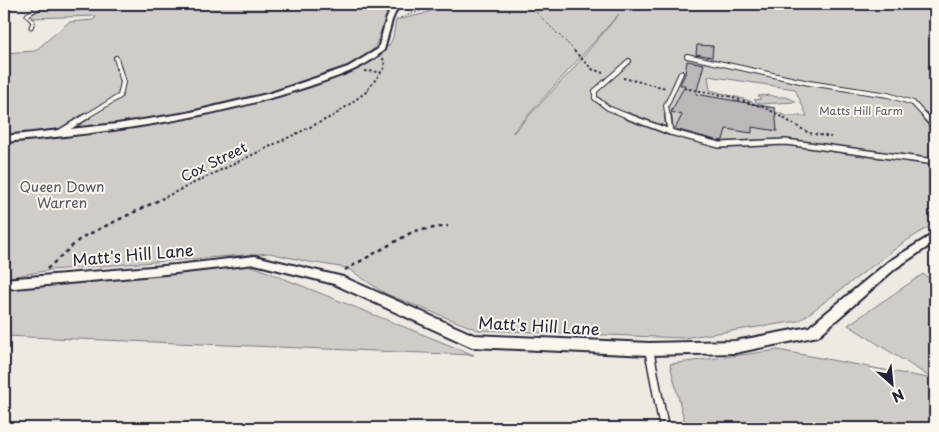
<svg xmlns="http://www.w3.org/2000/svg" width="939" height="432" viewBox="0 0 939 432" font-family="'Playpen Sans',sans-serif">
  <rect width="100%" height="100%" fill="#eeeae2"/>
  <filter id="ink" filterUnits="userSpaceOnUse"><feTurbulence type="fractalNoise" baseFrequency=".02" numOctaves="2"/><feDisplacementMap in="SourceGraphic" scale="10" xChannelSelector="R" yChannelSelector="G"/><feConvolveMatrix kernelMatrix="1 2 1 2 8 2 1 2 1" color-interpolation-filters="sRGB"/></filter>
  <g filter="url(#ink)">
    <!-- green -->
    <g fill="#d0cdc9" stroke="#797882" fill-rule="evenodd">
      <path d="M 108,4 L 375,4 L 375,11 L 389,13 C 381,25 380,40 372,51 C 362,65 337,72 322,77 C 218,114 112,126 4,137 L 4,53 L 35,51 L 69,22 L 93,20 L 97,16 L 32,18 L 31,15 L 44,8 Z"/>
      <path d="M 448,4 L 935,4 L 935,223 L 903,243 L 799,321 L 683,338 L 478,330 L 386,294 L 347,268 L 309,262 L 270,253 L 51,270 L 4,278 L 4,143 C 104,134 206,121 302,89 C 335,78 363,71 389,45 C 394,40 394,27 396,20 L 423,14 ZM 619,14 L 573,69 L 513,133 L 513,132 ZM 708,76 L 795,89 L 807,116 L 786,116 L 747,100 L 710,90 Z"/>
      <path d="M 771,95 C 780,100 784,93 796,102 L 759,104 L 754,100 L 761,99 L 758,96 Z"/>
      <polygon points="250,265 474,355 4,336 4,290 33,284"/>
      <polygon points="923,274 935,283 935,428 686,428 670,364 778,350 933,379 848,325"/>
    </g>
    <!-- building -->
    <g fill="#bcb8b8" stroke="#22223b">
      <polygon points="697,45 713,46 712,57 696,54"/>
      <polygon points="687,61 704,64 696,94 775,108 777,131 752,127 752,133 726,129 723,140 719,141 675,129 682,115 671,112 685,85 680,85 685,74"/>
    </g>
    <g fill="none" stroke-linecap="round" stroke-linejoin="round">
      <defs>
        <polyline id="lane-far3" points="31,27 33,22 27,15 43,4"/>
        <g id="lane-far2">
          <polyline points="687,56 809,83 888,95 913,103 926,117"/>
          <polyline points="629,61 595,91 595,98 608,108 630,117"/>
          <polyline points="85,117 120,96 123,82 116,58"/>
          <polyline points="668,117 666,106 681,73"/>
        </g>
        <g id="lane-far1">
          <polyline points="627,116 670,132 719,145 786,142 935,162"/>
          <polyline points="668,116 670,132"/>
          <polyline points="925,116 935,127"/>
          <polyline points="59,133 87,116"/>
        </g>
        <polyline id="lane" points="649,349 664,428"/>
        <g id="street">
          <path d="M 393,4 L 399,4 L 392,20 L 384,50 C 364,69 336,77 310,86 C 211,119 107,133 4,142 L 4,136 L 117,124 L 187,113 L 271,93 L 348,67 L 378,49 L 386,20 Z"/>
          <polygon points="935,233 935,242 896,268 818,336 735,353 649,355 472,347 334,284 255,264 176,273 4,289 4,279 176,265 255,256 343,277 474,335 649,343 735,341 809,327 888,262"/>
        </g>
      </defs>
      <!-- lane-far3 casing -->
      <use href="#lane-far3" stroke="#22223b" stroke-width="5"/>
      <!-- lane-far2 casing -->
      <use href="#lane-far2" stroke="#22223b" stroke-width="6"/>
      <!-- lane-far1 casing -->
      <use href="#lane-far1" stroke="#22223b" stroke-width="8"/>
      <!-- lane casing -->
      <use href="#lane" stroke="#22223b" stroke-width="11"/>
      <!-- street casing -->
      <use href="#street" stroke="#22223b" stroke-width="4"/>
      <!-- path-far2 -->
      <g stroke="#22223b" stroke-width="1" stroke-dasharray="2 2" stroke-linecap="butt">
        <polyline points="528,4 576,52"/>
        <polyline points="400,18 439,4"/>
      </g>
      <!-- path-far1 -->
      <g stroke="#22223b" stroke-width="2" stroke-dasharray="2.5 2.5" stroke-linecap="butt">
        <polyline points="574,51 592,69 603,73"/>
        <polyline points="365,71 381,72"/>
        <polyline points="623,78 666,88"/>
        <polyline points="684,88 728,96 766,108 809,133 831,137"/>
        <polyline points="161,199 335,115 366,92 385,67 383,58"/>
      </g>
      <!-- path -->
      <g stroke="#22223b" stroke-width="2.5" stroke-dasharray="4 4" stroke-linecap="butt">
        <polyline points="4,256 10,260 4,271"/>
        <polyline points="47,269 81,238 163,198"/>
        <polyline points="345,270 414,231 448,226"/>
      </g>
      <!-- lane-far3 -->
      <use href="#lane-far3" stroke="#fbf7ec" stroke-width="3"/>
      <!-- lane-far2 -->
      <use href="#lane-far2" stroke="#fbf7ec" stroke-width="4"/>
      <!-- lane-far1 -->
      <use href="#lane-far1" stroke="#fbf7ec" stroke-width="5"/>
      <!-- lane -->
      <use href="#lane" stroke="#fbf7ec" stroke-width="8"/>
      <!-- street -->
      <use href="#street" fill="#fbf7ec" fill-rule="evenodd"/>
    </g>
  </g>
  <g text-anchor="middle" stroke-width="4" stroke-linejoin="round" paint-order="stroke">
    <!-- far-park labels -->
    <g font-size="11" fill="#565566" stroke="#fbf7ec">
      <text x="861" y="115">Matts Hill Farm</text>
    </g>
    <!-- street labels -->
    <g font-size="14" fill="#22223b" stroke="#fbf7ec">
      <text transform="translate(214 162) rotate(-26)" y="5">Cox Street</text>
    </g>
    <!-- park labels -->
    <g font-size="14" fill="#565566" stroke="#fbf7ec">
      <text x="62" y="192">Queen Down<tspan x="62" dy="16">Warren</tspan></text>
    </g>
    <!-- near-street labels -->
    <g font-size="16" fill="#22223b" stroke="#fbf7ec">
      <text transform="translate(133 255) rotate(-5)" y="6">Matt's Hill Lane</text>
      <text transform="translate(539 326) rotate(3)" y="6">Matt's Hill Lane</text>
    </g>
  </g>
  <!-- margin -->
  <rect width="939" height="432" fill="none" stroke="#fbf7ec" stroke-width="20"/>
  <rect x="10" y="10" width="919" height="412" fill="none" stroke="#22223b" stroke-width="2" filter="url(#ink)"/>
  <!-- north arrow -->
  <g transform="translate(892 384) rotate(153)" stroke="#fbf7ec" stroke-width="4" paint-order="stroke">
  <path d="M0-4L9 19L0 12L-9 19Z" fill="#22223b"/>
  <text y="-8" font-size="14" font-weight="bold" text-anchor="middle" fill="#22223b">N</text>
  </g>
</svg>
